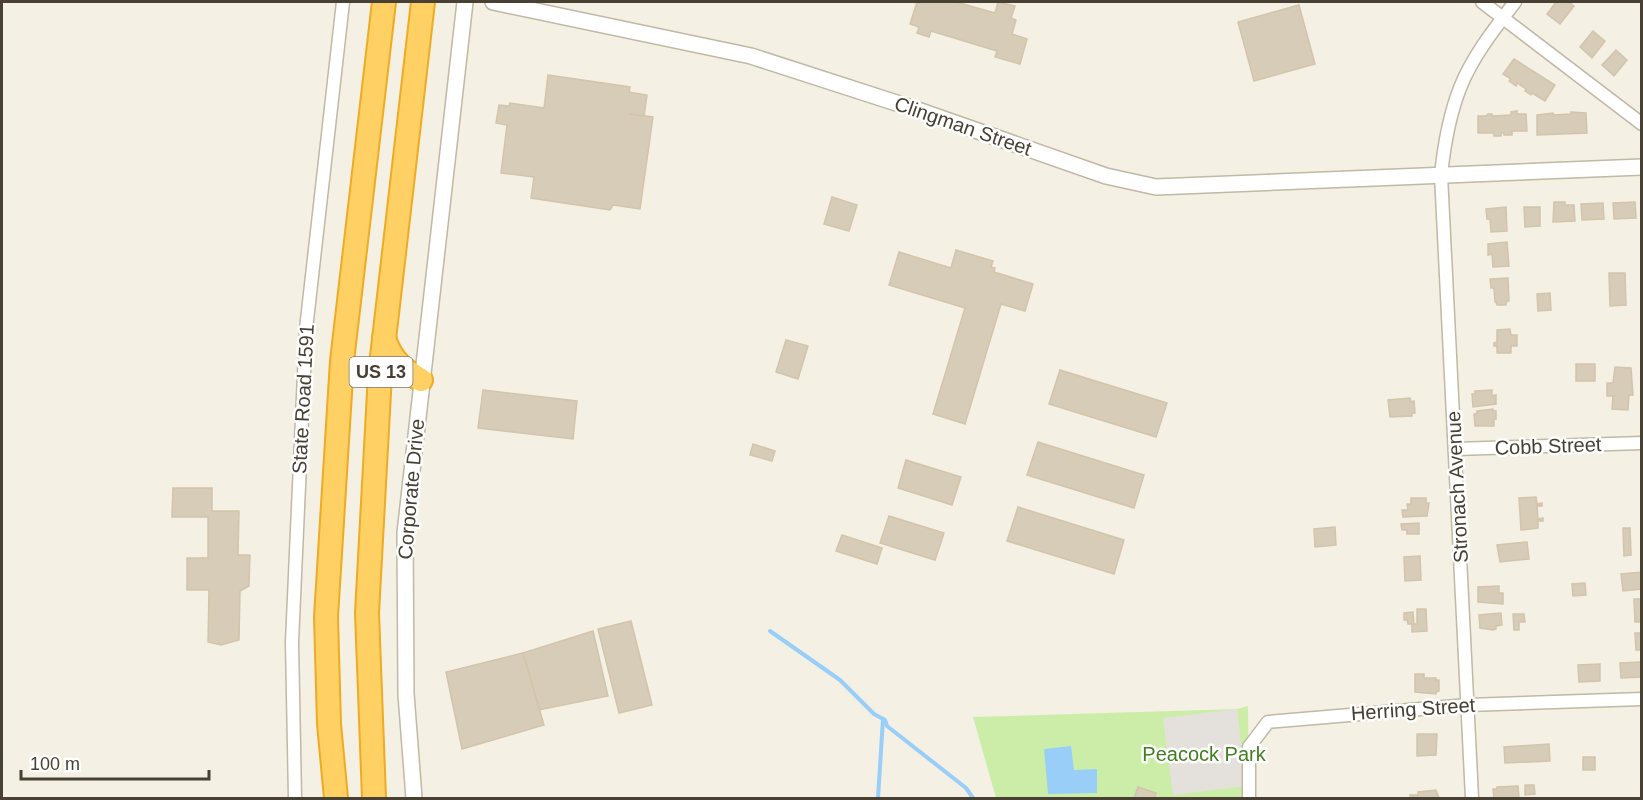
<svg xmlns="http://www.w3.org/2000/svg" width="1643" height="800" viewBox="0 0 1643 800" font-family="Arial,sans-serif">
  <rect width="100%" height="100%" fill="#f4f0e4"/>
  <!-- green -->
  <polygon fill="#cceda8" points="1248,706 1249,798 996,798 973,717 1237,709"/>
  <!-- parking -->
  <polygon fill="#e4e1dd" points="1237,709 1246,786 1173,795 1163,718"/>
  <!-- water -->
  <polygon fill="#99cef8" points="1071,746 1074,770 1097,769 1097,793 1048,794 1044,749"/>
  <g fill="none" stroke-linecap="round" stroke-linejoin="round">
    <!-- stream -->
    <g stroke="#99cef8" stroke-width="4">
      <polyline points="770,631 840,680 874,714 885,720 887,726 966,788 973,798"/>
      <polyline points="878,798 883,719"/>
    </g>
  </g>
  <!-- building -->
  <g fill="#d7ccb8" stroke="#d3c4aa" stroke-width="1.5">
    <polygon points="917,2 956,2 995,13 998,2 1015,6 1011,18 1016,20 1012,34 1027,39 1020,64 995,57 997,51 931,31 929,37 917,33 919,27 910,24"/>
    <polygon points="1556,2 1569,2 1574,6 1560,24 1547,14"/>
    <polygon points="1299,5 1315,64 1254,81 1238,22"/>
    <polygon points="1593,31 1605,41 1592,58 1580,47"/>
    <polygon points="1616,50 1627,60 1614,76 1602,65"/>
    <polygon points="1514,59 1555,85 1545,101 1532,93 1531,95 1525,91 1526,89 1517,83 1516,86 1509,81 1511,79 1503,74"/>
    <polygon points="548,75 630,87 629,92 647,95 644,116 629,114 653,117 640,209 613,205 610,210 531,198 534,177 501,173 507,125 496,123 499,105 509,106 510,103 544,108"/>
    <polygon points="1517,111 1517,114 1526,114 1527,131 1512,131 1512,135 1504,135 1504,133 1501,133 1501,136 1494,136 1494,133 1478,133 1478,116 1486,116 1488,114 1492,114 1492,116 1511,115 1511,112"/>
    <polygon points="1571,112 1586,113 1587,133 1537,135 1537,115 1553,113 1553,115 1571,114"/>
    <polygon points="832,197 857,205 849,231 824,224"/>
    <polygon points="1554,202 1565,202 1565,205 1574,205 1575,221 1553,222"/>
    <polygon points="1635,202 1636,218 1614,219 1613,203"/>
    <polygon points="1603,203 1604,219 1582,220 1581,204"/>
    <polygon points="1506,207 1507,231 1491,232 1490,219 1487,219 1486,209"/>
    <polygon points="1524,207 1540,207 1540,226 1525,227"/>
    <polygon points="1507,242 1509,266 1493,267 1492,254 1488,255 1488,244"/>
    <polygon points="956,250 993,261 991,267 995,268 994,272 1033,284 1025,311 1001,304 965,424 933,414 965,308 889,285 899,252 951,268"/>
    <polygon points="1609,273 1625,273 1626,305 1610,306"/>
    <polygon points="1508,278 1509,301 1506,302 1506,305 1497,305 1496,302 1495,302 1494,288 1491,288 1490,279"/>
    <polygon points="1550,293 1551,310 1538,311 1537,294"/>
    <polygon points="1510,329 1511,335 1517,335 1517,346 1511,346 1511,353 1497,353 1497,346 1494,346 1494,343 1497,342 1497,330"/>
    <polygon points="786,340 808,346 798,379 776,372"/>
    <rect x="1576" y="364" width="19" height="17"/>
    <polygon points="1615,367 1631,368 1633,395 1629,395 1628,410 1612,409 1613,396 1607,396 1607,383 1613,383"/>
    <polygon points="1060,370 1167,403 1156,437 1049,404"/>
    <polygon points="483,390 577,401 573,439 478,428"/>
    <polygon points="1492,390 1492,396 1496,395 1496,404 1473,407 1472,394 1475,394 1475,391"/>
    <polygon points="1410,398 1411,402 1414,401 1415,413 1412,413 1412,416 1390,417 1388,400"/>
    <polygon points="1493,409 1493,411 1496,411 1496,419 1494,419 1494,426 1475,426 1474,414 1477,414 1477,411"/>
    <polygon points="1038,442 1144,475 1134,508 1027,475"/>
    <polygon points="753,444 775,451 772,461 750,455"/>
    <polygon points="906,460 961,477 952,505 898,488"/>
    <polygon points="173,488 212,488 212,511 239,511 238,555 250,555 249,586 240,591 239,640 221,645 208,642 209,590 187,590 187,558 208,558 208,517 172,517"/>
    <polygon points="1536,497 1537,504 1542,503 1542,506 1537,506 1538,519 1543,518 1543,521 1538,521 1538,528 1521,530 1519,498"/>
    <polygon points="1411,498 1426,498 1426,503 1429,503 1427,516 1403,517 1402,510 1408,510 1407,504 1411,504"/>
    <polygon points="1018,507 1124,540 1114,574 1007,541"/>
    <polygon points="889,516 944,533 935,560 880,543"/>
    <polygon points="1419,523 1419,534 1407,534 1407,530 1402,530 1401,524"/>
    <polygon points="1335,527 1336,545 1315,547 1314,529"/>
    <polygon points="1623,528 1630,528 1631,555 1624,556"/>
    <polygon points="842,535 882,548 877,564 836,551"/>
    <polygon points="1527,542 1529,559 1500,562 1497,545"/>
    <polygon points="1420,556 1421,580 1405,581 1404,557"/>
    <polygon points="1642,572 1642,589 1623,591 1621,574"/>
    <polygon points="1585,583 1586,595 1573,596 1572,584"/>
    <polygon points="1499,586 1499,593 1503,593 1503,604 1478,602 1478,587"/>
    <polygon points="1634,599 1642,599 1642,622 1635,622"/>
    <polygon points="1417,609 1426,609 1427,631 1412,632 1412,624 1408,624 1407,620 1404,620 1404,613 1413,612 1414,624 1417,624"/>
    <polygon points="1501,613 1502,625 1496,626 1496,629 1493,630 1480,628 1479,615"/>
    <polygon points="1513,614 1524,614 1525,622 1519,622 1519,630 1514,630"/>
    <polygon points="631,621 652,705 619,713 598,629"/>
    <polygon points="593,631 608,696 539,710 523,653"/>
    <polygon points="1635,633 1642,633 1642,650 1636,650"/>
    <polygon points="523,653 544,725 462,749 446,672"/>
    <polygon points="1641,662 1642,677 1621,678 1620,663"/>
    <polygon points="1600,664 1600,681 1579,682 1578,665"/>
    <polygon points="1415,674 1424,674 1424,678 1436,678 1436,680 1439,680 1439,691 1436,692 1436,694 1415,692"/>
    <polygon points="1417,734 1437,734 1436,755 1417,756"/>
    <polygon points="1549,744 1550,761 1505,763 1504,747"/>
    <rect x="1583" y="757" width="12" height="13"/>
    <polygon points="1525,785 1534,785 1535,794 1525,795"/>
    <polygon points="1518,786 1519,798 1494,798 1493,789 1497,789 1497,787"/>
    <polygon points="1138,787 1156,793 1155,798 1134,798"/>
    <polygon points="1436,790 1439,798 1410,798 1410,795 1418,795 1418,792"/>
  </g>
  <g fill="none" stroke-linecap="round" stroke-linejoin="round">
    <defs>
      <g id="minor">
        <polyline points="1482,2 1642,124"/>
        <polyline points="1455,449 1642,443"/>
        <polyline points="295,798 292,642 306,329 343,2"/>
        <polyline points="1249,798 1249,747 1268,722 1468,705 1642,699"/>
        <path d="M 1472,798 L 1441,175 C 1444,146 1449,116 1460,88 C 1472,57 1495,28 1515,2"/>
      </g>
      <g id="tertiary">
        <polyline points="493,2 751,56 915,109 1106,176 1156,187 1642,167"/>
        <polyline points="414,798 406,694 405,533 465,2"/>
      </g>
      <g id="motorway">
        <path d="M 384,338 C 391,360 402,369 421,380"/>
        <polyline points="336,798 329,724 326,617 342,361 384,2"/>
        <polyline points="374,798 367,613 380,374 423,2"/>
      </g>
    </defs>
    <!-- minor casing -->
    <use href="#minor" stroke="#c1b8a5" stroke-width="15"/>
    <!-- tertiary casing -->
    <use href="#tertiary" stroke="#c1b8a5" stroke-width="18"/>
    <!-- motorway casing -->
    <use href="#motorway" stroke="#efab23" stroke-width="26"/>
    <!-- minor -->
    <use href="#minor" stroke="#fff" stroke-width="12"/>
    <!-- tertiary -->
    <use href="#tertiary" stroke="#fff" stroke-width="15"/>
    <!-- motorway -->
    <use href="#motorway" stroke="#ffd064" stroke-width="22"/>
  </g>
  <g text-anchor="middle" stroke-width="5" stroke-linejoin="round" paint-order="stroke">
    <!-- shield labels -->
    <rect fill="#fff" stroke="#7e7970" stroke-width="1.5" x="349.5" y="357" width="63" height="30" rx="4.5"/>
    <g font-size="18" font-weight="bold" fill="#474033">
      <text x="381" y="378">US 13</text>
    </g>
    <!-- street labels -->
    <g font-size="20" fill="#474033" stroke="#fff">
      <text transform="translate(963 126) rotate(19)" y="7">Clingman Street</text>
      <text transform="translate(303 399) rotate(-87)" y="7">State Road 1591</text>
      <text transform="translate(1548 446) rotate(-2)" y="7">Cobb Street</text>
      <text transform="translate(1457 487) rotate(-93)" y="7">Stronach Avenue</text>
      <text transform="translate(411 489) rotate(-85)" y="7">Corporate Drive</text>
      <text transform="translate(1413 709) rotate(-4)" y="7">Herring Street</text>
    </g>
    <!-- park labels -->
    <g font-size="20" fill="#417f20" stroke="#fff">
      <text x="1204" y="761">Peacock Park</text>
    </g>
  </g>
  <!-- border -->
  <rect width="1643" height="800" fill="none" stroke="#474033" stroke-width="6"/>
  <!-- scale -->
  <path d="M21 770v9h188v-9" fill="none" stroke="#474033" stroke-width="3"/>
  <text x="30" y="770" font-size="18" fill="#474033" stroke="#ffffff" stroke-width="4.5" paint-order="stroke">100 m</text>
</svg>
